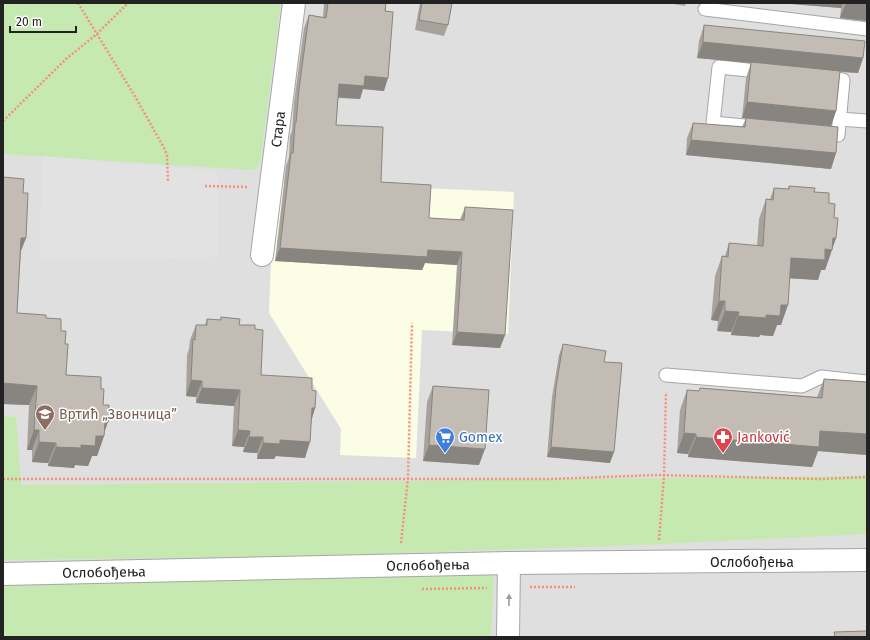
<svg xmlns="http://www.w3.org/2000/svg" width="870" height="640" viewBox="0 0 870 640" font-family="'Fira Sans',sans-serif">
  <rect width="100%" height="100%" fill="#f1f0e9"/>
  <!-- residential -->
  <rect fill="#e0dfdf" x="3" y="3" width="864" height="634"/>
  <!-- education -->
  <polygon fill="#fbfee5" points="274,182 514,192 508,334 422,330 416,458 340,455 341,429 269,313"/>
  <!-- grass -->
  <g fill="#c6e9b1">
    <polygon points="3,3 281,3 260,164 255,169 250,170 3,154"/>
    <polygon points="3,416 16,417 21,485 867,476 867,534 642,545 280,557 3,560"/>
    <polygon points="494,573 491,637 3,637 3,585"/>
  </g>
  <!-- parking -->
  <polygon fill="#e2e2e2" points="43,156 217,171 217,257 39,261"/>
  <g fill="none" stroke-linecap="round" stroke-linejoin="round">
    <defs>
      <g id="service">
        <polyline points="705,9 867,29"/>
        <polygon points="719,67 843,80 838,135 713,123"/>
        <polyline points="839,119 867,121"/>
        <polyline points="666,375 802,386 821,377 867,382"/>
      </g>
      <g id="minor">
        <polyline points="262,255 294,3"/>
        <polyline points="508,637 509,563"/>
      </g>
      <polyline id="tertiary" points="3,574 509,563 867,560"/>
    </defs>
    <!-- service casing -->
    <use href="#service" stroke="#a6a6a6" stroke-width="15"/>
    <!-- minor casing -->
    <use href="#minor" stroke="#a6a6a6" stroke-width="24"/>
    <!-- tertiary casing -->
    <use href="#tertiary" stroke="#a6a6a6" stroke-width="24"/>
    <!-- path -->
    <g stroke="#f59176" stroke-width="2.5" stroke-dasharray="2 2" stroke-linecap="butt">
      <polyline points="78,3 136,98 164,148 167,155 168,182"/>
      <polyline points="3,121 66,59 98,33 128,3"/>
      <polyline points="205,186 249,187"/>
      <polyline points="3,479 550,479 657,475 820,479 867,477"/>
      <polyline points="659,540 664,476 666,392"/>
      <polyline points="401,543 408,478 412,323"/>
      <polyline points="530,587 575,587"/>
      <polyline points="422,589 487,588"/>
    </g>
    <!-- service -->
    <use href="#service" stroke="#fff" stroke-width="13"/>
    <!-- minor -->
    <use href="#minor" stroke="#fff" stroke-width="22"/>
    <!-- tertiary -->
    <use href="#tertiary" stroke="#fff" stroke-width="22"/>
  </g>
  <!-- wall -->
  <g fill="#a7a29c">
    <polygon points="324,3 386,3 384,91 363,89 360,99 338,98 336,125 381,182 429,218 460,220 465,207 505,335 500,348 452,345 457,265 425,263 422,270 275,261 286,166 289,157 290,136 292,131 294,102 304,28 309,15 323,17"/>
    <polygon points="420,3 452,3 448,25 444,36 415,30"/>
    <polygon points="668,3 686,3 685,6"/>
    <polygon points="779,3 867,3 867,21 840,18 841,8"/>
    <polygon points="704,25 863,58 858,73 840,72 836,111 831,126 836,153 831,169 686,155 687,138 693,123 742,127 746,118 742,118 746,78 751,63 697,58 699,41"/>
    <polygon points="3,177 23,193 26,238 21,251 17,313 46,318 61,331 65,344 66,375 101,389 103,405 104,436 97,456 92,456 88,466 75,465 74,468 48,466 48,463 32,462 32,450 27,450 29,405 3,404"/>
    <polygon points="789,186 814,192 829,203 834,218 836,238 825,270 821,270 818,280 790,278 781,325 777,325 773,336 760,335 759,337 731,335 731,332 717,331 718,321 711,320 715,276 722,256 725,256 729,243 757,246 759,219 766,199 770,199 774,188 788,189"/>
    <polygon points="221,317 239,325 255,329 261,375 312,390 315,408 312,419 305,458 276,456 274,459 257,459 257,453 243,452 244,447 232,446 234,406 196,403 196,397 186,396 187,355 189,349 190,340 196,325 205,325 207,319 220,320"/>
    <polygon points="563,344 604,362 610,463 547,457 552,397 559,355"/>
    <polygon points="824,379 867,382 867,455 818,451 812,467 688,457 688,454 677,453 680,410 687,390 699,391 700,388 817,397"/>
    <polygon points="433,386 479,465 423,461 427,402"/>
  </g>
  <!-- shaded-wall -->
  <g fill="#88847f">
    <polygon points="779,3 843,3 841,8"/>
    <polygon points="846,3 867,3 867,21 840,18"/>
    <polygon points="703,42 863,58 858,73 697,58"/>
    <polygon points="365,76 388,78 384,91 363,89 360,99 334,97 339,84"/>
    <polygon points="747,102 836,111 831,126 742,118"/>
    <polygon points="691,140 836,153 831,169 686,155"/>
    <polygon points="21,238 26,238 18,258"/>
    <polygon points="833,238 836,238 825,270 821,270 818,280 784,278 791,258"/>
    <polygon points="280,248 428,250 462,252 457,265 425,263 422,270 275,261"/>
    <polygon points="719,301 725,301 718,321 711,320"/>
    <polygon points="781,305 788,305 781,325 777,325 773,336 760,335 759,337 731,335 738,316 766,315"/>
    <polygon points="725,311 739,312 731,332 717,331"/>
    <polygon points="457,332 505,335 500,348 452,345"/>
    <polygon points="191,380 202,381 196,397 186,396"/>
    <polygon points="3,383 37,386 29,405 3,404"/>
    <polygon points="202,388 240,390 234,406 196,403"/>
    <polygon points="312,408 315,408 310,424"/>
    <polygon points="105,422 108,422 103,436 104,436 97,456 92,456 88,466 75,465 74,468 48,466 56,447 81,445 96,436"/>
    <polygon points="34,430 39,430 32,450 27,450"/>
    <polygon points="238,430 250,431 244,447 232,446"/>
    <polygon points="820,431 867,434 867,455 818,451 812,467 688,457 696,437"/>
    <polygon points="684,433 696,434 688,454 677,453"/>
    <polygon points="249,437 263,437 257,453 243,452"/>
    <polygon points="280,440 310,442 305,458 276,456 274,459 257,459 263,443"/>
    <polygon points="39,442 56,443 48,463 32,462"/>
    <polygon points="429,445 485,449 479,465 423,461"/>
    <polygon points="551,447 614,452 610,463 547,457"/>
  </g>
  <!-- building -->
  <g fill="#c2bcb5" stroke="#88847f">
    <polygon points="328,3 386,3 385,11 393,12 388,78 365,76 364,86 339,84 336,125 383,127 381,182 431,185 429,218 464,220 465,207 513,210 505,335 457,332 462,252 428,250 427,257 280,248 291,153 293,153 295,123 296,123 299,89 309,15 326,18"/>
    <polygon points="422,3 452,3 448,25 419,20"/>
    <polygon points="704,25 865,41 863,58 703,42"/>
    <polygon points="751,62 840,71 836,111 747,102"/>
    <polygon points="746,118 838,127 836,153 691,140 693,123 745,127"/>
    <polygon points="3,177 24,179 23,193 28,193 26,238 21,238 17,313 46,315 46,318 61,319 61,331 66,331 65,344 68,344 66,375 101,377 101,389 104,389 103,405 109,405 108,422 105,422 104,436 96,436 95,446 81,445 81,448 56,447 56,443 39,442 39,430 34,430 37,386 3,383"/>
    <polygon points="789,186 815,188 814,192 829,193 829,203 835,204 834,218 838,218 836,238 833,238 832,250 825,249 825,260 791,258 788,305 781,305 780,316 766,315 766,318 738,316 739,312 725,311 725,301 719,301 722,256 728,257 729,243 763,246 766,199 773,200 774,188 789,189"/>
    <polygon points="221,317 240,319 239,325 255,325 255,329 263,330 261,375 312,378 312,390 316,391 315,408 312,408 310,442 280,440 280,444 263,443 263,437 249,437 250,431 238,430 240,390 202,388 202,381 191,380 193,339 195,340 196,325 207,325 207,319 221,320"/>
    <polygon points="563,344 606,351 604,362 622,363 614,452 551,447 556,387"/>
    <polygon points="824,379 867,382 867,434 820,431 819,447 696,437 696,434 684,433 687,390 699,391 700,388 822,398"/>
    <polygon points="433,386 489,390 485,449 429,445"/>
    <polygon points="867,631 867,637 835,637 834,632"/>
  </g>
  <!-- one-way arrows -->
  <defs><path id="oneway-solid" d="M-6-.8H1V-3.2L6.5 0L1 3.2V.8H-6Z"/></defs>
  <use fill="#9c9c9c" href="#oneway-solid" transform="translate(509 600) rotate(-89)"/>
  <!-- icons -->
  <defs>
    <symbol id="school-pin" viewBox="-11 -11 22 30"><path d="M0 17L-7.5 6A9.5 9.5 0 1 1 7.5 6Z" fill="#8d6e63" stroke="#fff"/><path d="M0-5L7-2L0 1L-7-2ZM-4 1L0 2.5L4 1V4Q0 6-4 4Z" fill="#fff"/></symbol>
    <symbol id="supermarket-pin" viewBox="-11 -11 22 30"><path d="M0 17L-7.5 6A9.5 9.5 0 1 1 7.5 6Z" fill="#3f7fe0" stroke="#fff"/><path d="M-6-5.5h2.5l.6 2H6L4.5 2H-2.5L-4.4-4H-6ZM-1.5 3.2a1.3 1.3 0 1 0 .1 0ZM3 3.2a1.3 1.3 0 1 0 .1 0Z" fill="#fff"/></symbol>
    <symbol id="pharmacy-pin" viewBox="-11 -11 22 30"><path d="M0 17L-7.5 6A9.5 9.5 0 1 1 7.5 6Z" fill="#e0444e" stroke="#fff"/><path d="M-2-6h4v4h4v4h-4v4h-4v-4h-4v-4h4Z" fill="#fff"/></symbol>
  </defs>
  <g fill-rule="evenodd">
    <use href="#school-pin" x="34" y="403" width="22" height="30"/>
    <use href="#supermarket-pin" x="434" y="426" width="22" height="30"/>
    <use href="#pharmacy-pin" x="712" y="426" width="22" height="30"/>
  </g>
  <g text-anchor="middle" stroke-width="3" stroke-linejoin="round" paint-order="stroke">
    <!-- street labels -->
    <g font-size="14" fill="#222" stroke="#fff">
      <text transform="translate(278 129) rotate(-83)" y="5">Стара</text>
      <text x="752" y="567">Ослобођења</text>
      <text transform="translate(428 565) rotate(-1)" y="5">Ослобођења</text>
      <text transform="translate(104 572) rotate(-1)" y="5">Ослобођења</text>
    </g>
    <!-- education labels -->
    <g font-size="14" fill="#785e54" stroke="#fff" text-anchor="start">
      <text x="59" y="419">Вртић „Звончица”</text>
    </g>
    <!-- shop labels -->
    <g font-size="14" fill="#366cbe" stroke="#fff" text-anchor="start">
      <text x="459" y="442">Gomex</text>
    </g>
    <!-- health labels -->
    <g font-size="14" fill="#be3a42" stroke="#fff" text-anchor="start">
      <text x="737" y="442">Janković</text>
    </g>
  </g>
  <!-- border -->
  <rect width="870" height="640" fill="none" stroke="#222222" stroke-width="8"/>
  <!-- scale -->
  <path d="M10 26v6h66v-6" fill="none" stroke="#222222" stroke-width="2"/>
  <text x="16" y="26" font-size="12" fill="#222222" stroke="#ffffff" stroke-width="3" paint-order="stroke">20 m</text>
</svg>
